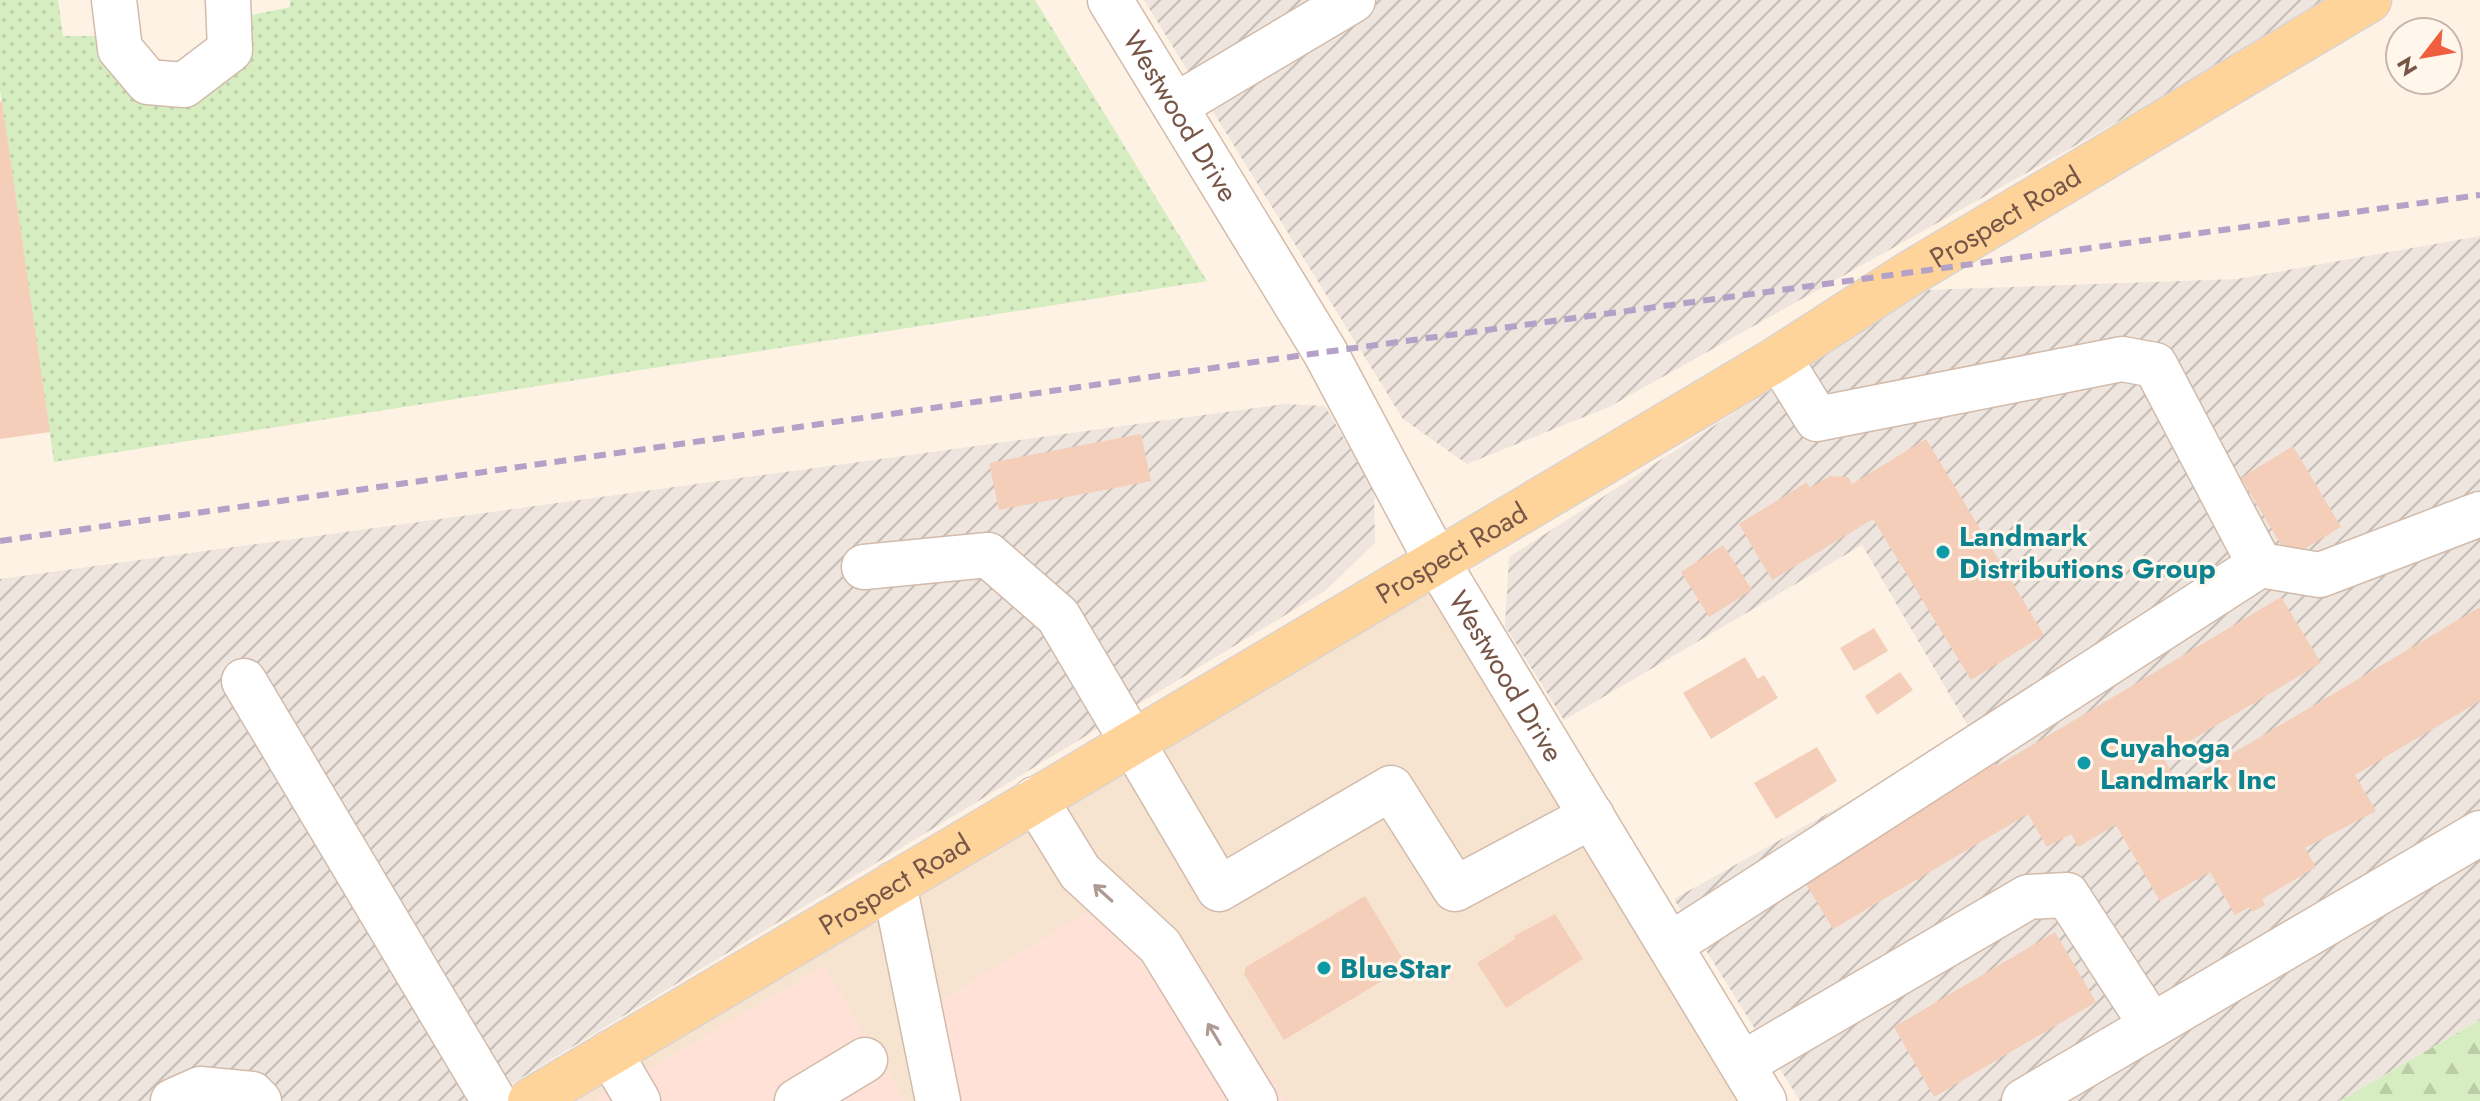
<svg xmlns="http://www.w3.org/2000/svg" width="2480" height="1101" viewBox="0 0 2480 1101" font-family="Jost,sans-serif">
  <defs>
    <pattern id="industrial-furrows" width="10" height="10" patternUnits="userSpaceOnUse" patternTransform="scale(2)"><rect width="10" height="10" fill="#ede5de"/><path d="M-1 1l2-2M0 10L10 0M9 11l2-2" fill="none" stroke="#c5bcb6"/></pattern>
    <pattern id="grass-dots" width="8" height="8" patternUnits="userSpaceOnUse" patternTransform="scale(2)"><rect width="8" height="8" fill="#d5edc1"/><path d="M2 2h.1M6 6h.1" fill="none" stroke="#bacda7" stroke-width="1.8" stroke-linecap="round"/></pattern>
    <pattern id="forest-firs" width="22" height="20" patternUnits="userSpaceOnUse" patternTransform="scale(2)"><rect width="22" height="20" fill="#d5edc1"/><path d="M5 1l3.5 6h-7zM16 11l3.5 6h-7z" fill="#bacda7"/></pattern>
  </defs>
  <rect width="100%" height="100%" fill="#fef2e4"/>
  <!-- residential -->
  <polygon fill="#f6e4d1" points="1436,560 1764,1101 530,1101"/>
  <!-- commercial -->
  <g fill="#ffe1d7">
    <polygon points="1132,885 1196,957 1286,1101 926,1101 910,1019"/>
    <polygon points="824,966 905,1101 595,1101"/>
  </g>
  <!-- industrial -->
  <g fill="url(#industrial-furrows)">
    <polygon points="1144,0 2335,0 1609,407 1467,464 1403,419"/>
    <polygon points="2480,236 2480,1020 2339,1101 1800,1101 1674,899 1972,733 1862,545 1564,720 1505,626 1509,557 1926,290 2237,279"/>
    <polygon points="1284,404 1325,406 1374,491 1375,543 1325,591 483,1101 0,1101 0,579"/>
  </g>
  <!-- grass -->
  <path fill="url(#grass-dots)" d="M 0,0 L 58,0 L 63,36 L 101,36 L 178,100 C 233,84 251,77 252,15 L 290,7 L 290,0 L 1035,0 L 1207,281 L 54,462 L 0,89 Z"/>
  <!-- forest -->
  <polygon fill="url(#forest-firs)" points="2480,1020 2480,1101 2339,1101"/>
  <!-- building -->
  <g fill="#f5ceb9">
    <polygon points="2,101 50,432 0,439 0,102"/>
    <polygon points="1141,434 1151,481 999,510 989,463"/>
    <polygon points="1926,439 2044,635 1971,680 1873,519 1772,580 1739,524 1807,482 1810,488 1830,476 1848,477 1852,484"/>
    <polygon points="2293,446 2341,527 2289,558 2241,478"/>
    <polygon points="1723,545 1752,590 1709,617 1681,572"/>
    <polygon points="2281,597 2321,663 2163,757 2179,785 2480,607 2480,701 2355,775 2376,811 2305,848 2316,867 2262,899 2265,905 2252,912 2249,907 2235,915 2210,872 2160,901 2116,825 2078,847 2071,834 2047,847 2028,814 1833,929 1800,874 1993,761 1997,766"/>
    <polygon points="1874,628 1888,651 1854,671 1840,648"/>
    <polygon points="1745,657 1758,679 1764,675 1778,698 1711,739 1683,693"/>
    <polygon points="1900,672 1913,690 1877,715 1865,696"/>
    <polygon points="1817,747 1837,781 1776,819 1754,783"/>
    <polygon points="1365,896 1407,966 1284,1040 1244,974 1246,967"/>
    <polygon points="1555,914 1583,959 1506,1008 1477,963 1515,939 1514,936"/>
    <polygon points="2055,932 2096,1002 1934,1097 1894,1027"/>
  </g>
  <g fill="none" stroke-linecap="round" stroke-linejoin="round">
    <defs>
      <g id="minor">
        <polyline points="114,0 120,49 148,82 184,85 230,50 228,0"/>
        <path id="s1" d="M 1110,0 L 1325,352 L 1436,560 L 1764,1101"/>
        <polyline points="1175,106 1353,0"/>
        <polyline points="2260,565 2320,575 2480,514"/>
        <polyline points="864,567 988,555 1058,616 1219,889 1391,788 1455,889 1592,816"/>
        <polyline points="244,681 494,1101"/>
        <polyline points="1035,799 1080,872 1160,946 1255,1101"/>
        <polyline points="894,884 938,1101"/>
        <polyline points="1670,945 2260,565 2155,365 2122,359 1817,419 1779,358"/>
        <polyline points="610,1053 638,1101"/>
        <polyline points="1742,1064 2028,897 2067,895 2152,1026"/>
        <polyline points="173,1101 200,1089 252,1094 259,1101"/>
        <polyline points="797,1101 865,1060"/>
        <polyline points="2024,1101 2480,833"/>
      </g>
      <g id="major">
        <path id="s2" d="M 530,1101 L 1774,361 L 1909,274 L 2369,0"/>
      </g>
    </defs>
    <!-- minor casing -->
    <use href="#minor" stroke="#d2bbab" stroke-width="47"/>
    <!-- major casing -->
    <use href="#major" stroke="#dcd3cf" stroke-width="47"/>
    <!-- minor -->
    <use href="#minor" stroke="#fff" stroke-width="44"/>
    <!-- major -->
    <use href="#major" stroke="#ffd49a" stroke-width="44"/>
    <!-- rail -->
    <polyline stroke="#b4a1c8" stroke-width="6" stroke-dasharray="12 8" stroke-linecap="butt" points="0,541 1325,352 2480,195"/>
  </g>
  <!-- one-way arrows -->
  <defs><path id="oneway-shaft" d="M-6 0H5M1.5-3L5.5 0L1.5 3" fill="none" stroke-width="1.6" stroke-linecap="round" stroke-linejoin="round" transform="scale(2)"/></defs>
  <g stroke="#ae9a91">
    <use href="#oneway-shaft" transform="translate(1103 893) rotate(-138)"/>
    <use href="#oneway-shaft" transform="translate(1214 1034) rotate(-121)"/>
  </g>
  <!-- markers -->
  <g fill="#0f9aa8" stroke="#fff6ec" stroke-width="3">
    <circle cx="1943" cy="552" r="8"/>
    <circle cx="2084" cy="763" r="8"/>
    <circle cx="1324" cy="968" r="8"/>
  </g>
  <g text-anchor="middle" stroke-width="6" stroke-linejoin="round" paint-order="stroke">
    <!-- street labels -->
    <g font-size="28" fill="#785647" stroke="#fff6ec">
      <text dy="10" stroke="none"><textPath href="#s1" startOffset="136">Westwood Drive</textPath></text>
      <text dy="10" stroke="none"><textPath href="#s2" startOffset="1720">Prospect Road</textPath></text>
      <text dy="10" stroke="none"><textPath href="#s2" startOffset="1072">Prospect Road</textPath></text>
      <text dy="10" stroke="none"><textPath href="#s1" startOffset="784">Westwood Drive</textPath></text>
      <text dy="10" stroke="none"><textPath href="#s2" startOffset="424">Prospect Road</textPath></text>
    </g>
    <!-- culture labels -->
    <g font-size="28" font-weight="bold" fill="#0d838f" stroke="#fff6ec" text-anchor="start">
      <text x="1959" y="546">Landmark<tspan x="1959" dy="32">Distributions Group</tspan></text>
      <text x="2100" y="757">Cuyahoga<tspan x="2100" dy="32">Landmark Inc</tspan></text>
      <text x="1340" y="978">BlueStar</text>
    </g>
  </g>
  <!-- north arrow -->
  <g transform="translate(2424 56) rotate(239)"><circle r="38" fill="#fff6ec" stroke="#c9b6aa" stroke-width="2"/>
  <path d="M0-6L14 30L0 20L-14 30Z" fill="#f05e40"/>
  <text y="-12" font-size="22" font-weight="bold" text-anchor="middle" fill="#785647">N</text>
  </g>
</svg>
